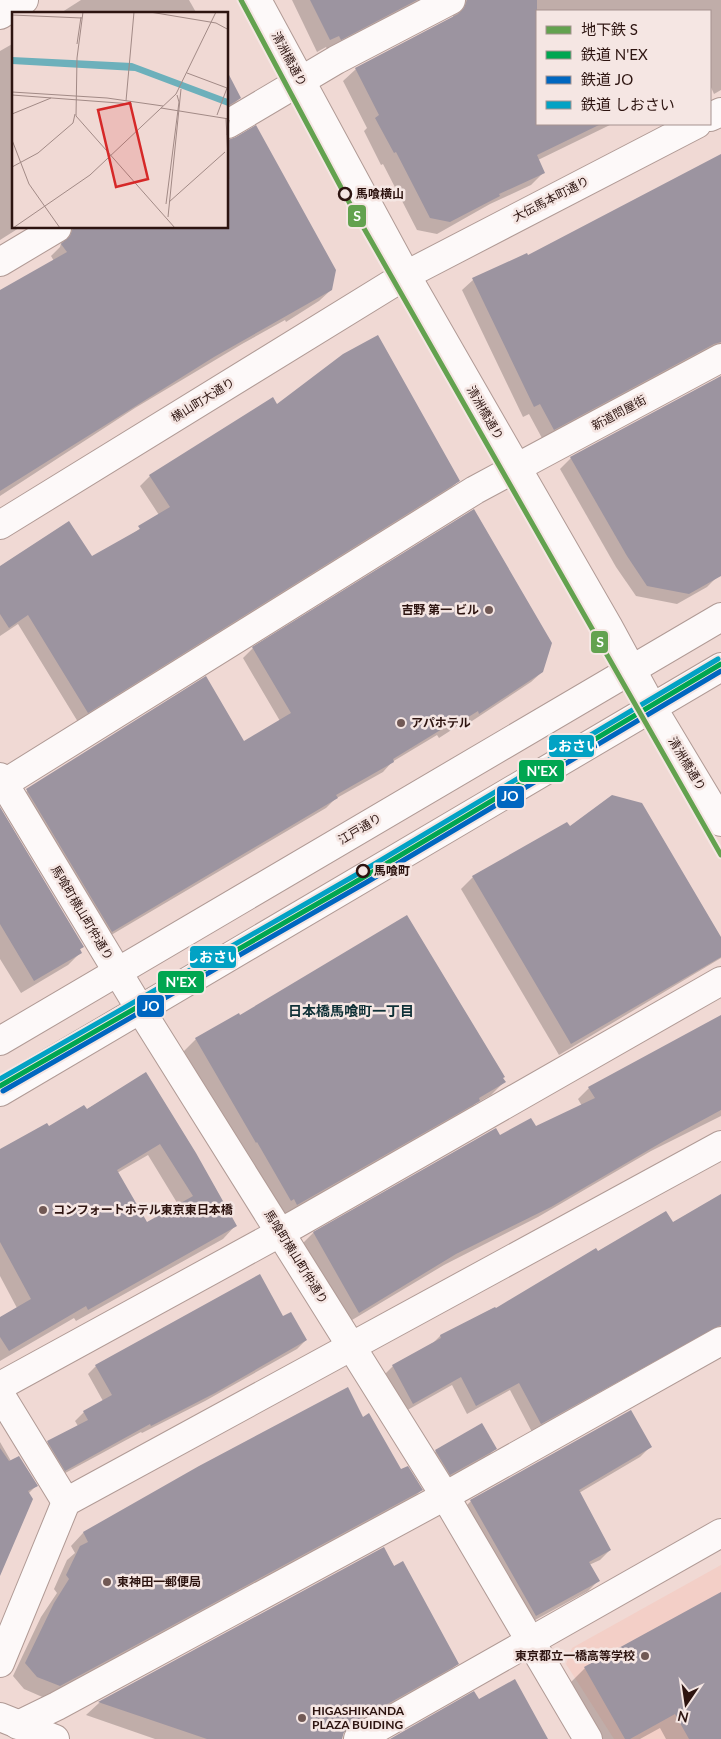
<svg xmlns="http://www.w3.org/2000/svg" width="721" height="1739" viewBox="0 0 721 1739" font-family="Lato,'Noto Sans JP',sans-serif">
  <rect width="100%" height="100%" fill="#f0d9d4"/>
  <!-- built -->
  <polygon fill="#f3cfc7" points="721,1565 721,1739 614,1739 566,1664 572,1648"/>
  <!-- shadow -->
  <g fill="#0003" fill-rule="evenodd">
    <polygon points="81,0 189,0 197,14 59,14"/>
    <polygon points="292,0 427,0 328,51 326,47 317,52"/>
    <polygon points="447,0 721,0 721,90 714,94 710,85 710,11 537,11 537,124 612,124 538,160 544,172 531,185 490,204 437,234 417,230 383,164 381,165 364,131 367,128 343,81 356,69 453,18 453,6"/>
    <polygon points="14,43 14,228 19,228 0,240 0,51"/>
    <polygon points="228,76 240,98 228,110"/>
    <polygon points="228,141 331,290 319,301 286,322 285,320 242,344 135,408 0,496 0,292 54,261 51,256 60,247 62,240 55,228 228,228"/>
    <polygon points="721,155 721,358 543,440 529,414 523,417 462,290 473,280 528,257"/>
    <polygon points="721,377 721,573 707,587 677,604 636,596 616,567 560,469 571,458"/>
    <polygon points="277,405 459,480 449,490 78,722 18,624 0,636 0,567 92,558 131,535 159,515 140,486 150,476"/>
    <polygon points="253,648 542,672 531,682 469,723 467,720 439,738 437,735 392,762 383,772 335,799 326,808 101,941 20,798 30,788 244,743 280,721 243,658"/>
    <polygon points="0,812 83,947 79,950 80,953 68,965 21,993 0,959"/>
    <polygon points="569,828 721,939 721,958 559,1055 461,889 473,877"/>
    <polygon points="721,1017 721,1116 651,1151 538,1217 444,1265 347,1323 302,1244 313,1233 495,1130 499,1136 536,1127 582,1106 578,1099 589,1088"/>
    <polygon points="196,1039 502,1078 504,1082 491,1095 475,1104 465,1114 283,1218 183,1052"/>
    <path d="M 145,1074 L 235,1226 L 223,1239 L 76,1321 L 74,1318 L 0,1361 L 0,1318 L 17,1308 L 0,1276 L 0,1151 L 86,1110 ZM 148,1155 L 179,1206 L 146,1224 L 117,1173 Z"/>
    <polygon points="721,1196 721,1337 532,1432 510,1390 467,1414 452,1385 404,1412 384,1375 393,1366 433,1343 440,1336 494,1308 495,1310 597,1252 672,1223"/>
    <polygon points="306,1340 297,1349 205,1401 142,1433 141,1432 56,1478 39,1451 48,1442 78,1426 75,1421 84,1412 103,1401 88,1374 96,1366"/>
    <polygon points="363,1419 401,1471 421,1490 409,1503 47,1699 24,1689 13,1676 41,1617 57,1593 54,1589 67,1560 75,1553 71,1546 83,1533 200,1467"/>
    <polygon points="482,1425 495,1449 487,1457 441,1483 427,1460 436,1451"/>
    <polygon points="0,1442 11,1461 36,1486 28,1494 0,1574"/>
    <polygon points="650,1447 640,1457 579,1493 610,1550 600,1560 589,1565 598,1581 588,1591 526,1625 461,1511 471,1501"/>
    <polygon points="383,1549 458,1663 444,1677 333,1739 155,1739 86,1715 99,1703"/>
    <polygon points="721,1594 721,1739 666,1739 660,1728 640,1739 601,1739 570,1683 585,1668"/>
  </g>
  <!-- building -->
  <g fill="#9c94a0" fill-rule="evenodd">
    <polygon points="310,0 417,0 341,40 339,36 330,40"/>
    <polygon points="467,0 537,0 537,124 601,124 537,155 545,173 499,194 500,196 450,222 430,218 396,152 394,153 375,118 379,115 355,68 458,14 464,8"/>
    <polygon points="228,73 241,98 228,106"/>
    <polygon points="256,125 336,270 332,290 214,357 0,491 0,290 67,252 61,244 70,236 73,228 228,228 228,140 236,137"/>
    <polygon points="721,154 721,342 714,344 554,430 540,404 534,407 472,278 527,253 528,255"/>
    <polygon points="378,335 460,481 88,713 28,615 9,628 0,614 0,566 69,521 92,556 140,529 138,526 170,507 149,475 273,397 277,404 343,354"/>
    <polygon points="721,376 721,576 689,594 647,586 627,556 570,457"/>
    <polygon points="474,509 552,643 543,672 479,714 478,711 449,729 447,726 393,759 394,762 336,795 338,798 112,932 26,789 206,676 244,741 291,713 252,647"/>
    <polygon points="612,795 642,803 721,937 721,957 571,1044 472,876 567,822 570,826"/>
    <polygon points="0,807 84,947 80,949 82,953 34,981 0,924"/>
    <polygon points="407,915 505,1077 503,1078 506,1082 479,1098 480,1101 297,1205 294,1199 291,1201 257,1142 256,1143 195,1038 239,1013 240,1015"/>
    <polygon points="721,1015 721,1110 664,1141 551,1207 456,1254 359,1313 313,1232 496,1128 500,1135 531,1118 536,1126 595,1098 588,1087"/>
    <path d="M 146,1072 L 196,1153 L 237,1226 L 88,1310 L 86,1306 L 9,1351 L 0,1337 L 0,1317 L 31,1299 L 0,1242 L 0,1149 L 47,1123 L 49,1126 L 84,1105 L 87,1109 ZM 160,1144 L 193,1196 L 147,1222 L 117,1170 Z"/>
    <polygon points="721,1194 721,1325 541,1424 519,1383 476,1406 461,1377 413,1404 392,1365 441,1338 440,1335 495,1307 496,1308 596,1248 598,1251 666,1211 673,1222"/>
    <polygon points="260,1274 283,1316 291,1312 307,1340 215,1393 151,1426 150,1424 65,1471 47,1441 88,1420 83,1411 112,1395 95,1365"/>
    <polygon points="348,1387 363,1417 369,1413 401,1469 408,1466 423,1490 60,1686 37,1677 25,1663 54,1603 69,1579 66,1575 80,1546 88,1542 83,1532 199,1466"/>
    <polygon points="631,1410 652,1447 579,1490 611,1550 589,1562 600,1581 536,1616 470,1500"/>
    <polygon points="482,1423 497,1449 450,1475 435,1450"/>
    <polygon points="0,1448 9,1461 19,1456 38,1486 28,1491 33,1499 0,1576"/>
    <polygon points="384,1547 394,1566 403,1561 459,1664 350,1725 344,1732 342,1739 207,1739 98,1702"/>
    <polygon points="721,1592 721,1739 689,1739 675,1714 630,1739 625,1739 584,1667"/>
    <polygon points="515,1679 548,1739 390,1739 474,1691 479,1699"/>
  </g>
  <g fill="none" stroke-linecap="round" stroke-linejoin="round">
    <defs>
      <g id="minor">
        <polyline points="0,15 24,0"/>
        <polyline points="710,117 721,112"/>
        <polyline points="228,124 336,60 451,0"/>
        <polyline points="0,262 57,228"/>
        <polyline points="0,525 406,275 697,124"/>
        <polyline points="0,777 140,1009 445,1496 588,1739"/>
        <polyline points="0,786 475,490 721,358"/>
        <polyline points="0,1386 296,1224 721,981"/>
        <polyline points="0,1394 66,1502"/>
        <polyline points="0,1663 66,1502 721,1145"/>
        <polyline points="18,1725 57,1706 445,1496 721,1341"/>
        <polyline points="358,1739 721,1533"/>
      </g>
      <polyline id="tertiary" points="257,0 406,275 608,626 652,707 721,822"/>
      <polyline id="primary" points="0,1717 55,1739"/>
      <g id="trunk">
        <polyline points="0,1041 721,617"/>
        <polyline points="0,1092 721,667"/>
      </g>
    </defs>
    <!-- minor casing -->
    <use href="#minor" stroke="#b09a95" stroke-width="30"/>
    <!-- tertiary casing -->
    <use href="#tertiary" stroke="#b09a95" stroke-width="30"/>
    <!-- primary casing -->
    <use href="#primary" stroke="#b09a95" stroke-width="30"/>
    <!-- trunk casing -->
    <use href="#trunk" stroke="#b09a95" stroke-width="30"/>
    <!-- minor -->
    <use href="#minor" stroke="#fdf9f9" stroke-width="28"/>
    <!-- tertiary -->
    <use href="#tertiary" stroke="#fdf9f9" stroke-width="28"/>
    <!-- primary -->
    <use href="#primary" stroke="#fdf9f9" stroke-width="28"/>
    <!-- trunk -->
    <use href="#trunk" stroke="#fdf9f9" stroke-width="28"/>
    <defs>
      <polyline id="rail-1" points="0,1086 364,877 721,664"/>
      <polyline id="rail-2" points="3,1091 367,882 721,671"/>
      <polyline id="rail-3" points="0,1079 361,872 718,659"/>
    </defs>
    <!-- rail-1 casing -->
    <use href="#rail-1" stroke="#f5e6e3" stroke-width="9"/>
    <!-- rail-2 casing -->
    <use href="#rail-2" stroke="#f5e6e3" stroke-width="9"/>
    <!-- rail-3 casing -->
    <use href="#rail-3" stroke="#f5e6e3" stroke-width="9"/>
    <!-- rail-1 -->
    <use href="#rail-1" stroke="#00a651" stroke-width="5"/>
    <!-- rail-2 -->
    <use href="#rail-2" stroke="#0067c0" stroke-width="5"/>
    <!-- rail-3 -->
    <use href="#rail-3" stroke="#02a2c4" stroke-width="5"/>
    <defs>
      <polyline id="metro-1" points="241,0 345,195 721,855"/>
    </defs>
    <!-- metro-1 casing -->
    <use href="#metro-1" stroke="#f5e6e3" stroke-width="9"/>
    <!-- metro-1 -->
    <use href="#metro-1" stroke="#63a24f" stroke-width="5"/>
  </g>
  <!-- markers -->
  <g fill="#f5e6e3" stroke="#2d1410" stroke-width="2.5">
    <circle cx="345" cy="194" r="6"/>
    <circle cx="363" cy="871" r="6"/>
  </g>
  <g fill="#715955" stroke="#f5e6e3" stroke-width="2">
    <circle cx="489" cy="610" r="5"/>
    <circle cx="401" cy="723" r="5"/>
    <circle cx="43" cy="1210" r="5"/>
    <circle cx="107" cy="1582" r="5"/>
    <circle cx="645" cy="1656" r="5"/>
    <circle cx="302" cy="1718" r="5"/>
  </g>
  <g text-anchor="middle" stroke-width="5" stroke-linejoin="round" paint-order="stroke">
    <!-- street labels -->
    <g font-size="12" fill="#2d1410" stroke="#f5e6e3">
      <text transform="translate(289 59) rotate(62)" y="4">清洲橋通り</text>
      <text transform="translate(551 199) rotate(-27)" y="4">大伝馬本町通り</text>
      <text transform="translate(203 400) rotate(-32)" y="4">横山町大通り</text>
      <text transform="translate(485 413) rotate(60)" y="4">清洲橋通り</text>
      <text transform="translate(619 413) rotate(-28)" y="4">新道問屋街</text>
      <text transform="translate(687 764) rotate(59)" y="4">清洲橋通り</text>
      <text transform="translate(360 829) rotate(-31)" y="4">江戸通り</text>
      <text transform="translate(82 913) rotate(59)" y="4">馬喰町横山町仲通り</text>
      <text transform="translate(296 1257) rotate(58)" y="4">馬喰町横山町仲通り</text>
    </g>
    <!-- stop labels -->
    <g font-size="12" font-weight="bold" fill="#2d1410" stroke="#f5e6e3" text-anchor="start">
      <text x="356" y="198">馬喰横山</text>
      <text x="374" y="875">馬喰町</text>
    </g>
    <!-- poi labels -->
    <g font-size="12" font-weight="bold" fill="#2d1410" stroke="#f5e6e3" text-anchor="start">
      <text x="479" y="614" text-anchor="end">吉野 第一 ビル</text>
      <text x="411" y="727">アパホテル</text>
      <text x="53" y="1214">コンフォートホテル東京東日本橋</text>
      <text x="117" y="1586">東神田一郵便局</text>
      <text x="635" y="1660" text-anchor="end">東京都立一橋高等学校</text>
      <text x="312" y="1715">HIGASHIKANDA<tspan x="312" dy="14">PLAZA BUIDING</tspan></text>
    </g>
    <!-- neighbourhood labels -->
    <g font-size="14" font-weight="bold" fill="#0e3036" stroke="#f5e6e3">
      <text x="351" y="1016">日本橋馬喰町一丁目</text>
    </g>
  </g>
  <!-- overview -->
  <g transform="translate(12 12)">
    <rect width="216" height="216" fill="#f0d9d4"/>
    <path d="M 0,45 L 120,51 L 216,87 L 216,94 L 123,59 L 0,52 Z" fill="#6db0bb"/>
    <path fill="none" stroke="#a28a86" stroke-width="1" d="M 71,0 L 65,46 L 64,104 L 163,216M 138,0 L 204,11 L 217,18M 0,3 L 70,6M 65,32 L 69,5M 175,61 L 215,76 L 205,103M 0,80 L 95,86 L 151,94M 0,83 L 120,92M 114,89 L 122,0M 149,96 L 217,107M 0,102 L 39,86M 214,106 L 217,167M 215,123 L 217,108M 0,128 L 17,172 L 48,216M 0,155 L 26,141 L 61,111 L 63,102M 157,190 L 213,140M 154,192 L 167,90 L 165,83M 156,205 L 169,77M 1,216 L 78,163 L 164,82 L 204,0"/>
    <path fill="#d62828" fill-opacity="0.15" stroke="#d62828" stroke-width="2.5" d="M 118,91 L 136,167 L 104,175 L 86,98 Z"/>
    <rect width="216" height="216" fill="none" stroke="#2d1410" stroke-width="2.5"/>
  </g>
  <g stroke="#f5e6e3" stroke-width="2">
    <rect x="347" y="204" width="20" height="24" rx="5" fill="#63a24f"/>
    <rect x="590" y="630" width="19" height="24" rx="5" fill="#63a24f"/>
    <rect x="548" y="734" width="47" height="24" rx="5" fill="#02a2c4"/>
    <rect x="518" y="759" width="47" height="24" rx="5" fill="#00a651"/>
    <rect x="496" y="785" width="29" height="24" rx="5" fill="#0067c0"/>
    <rect x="189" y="945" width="48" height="24" rx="5" fill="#02a2c4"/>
    <rect x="157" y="970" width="48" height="24" rx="5" fill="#00a651"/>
    <rect x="136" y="994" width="29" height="24" rx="5" fill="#0067c0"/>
  </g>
  <g font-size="14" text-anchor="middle" font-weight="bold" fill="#fff">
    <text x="357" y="221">S</text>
    <text x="600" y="647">S</text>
    <text x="572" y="751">しおさい</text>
    <text x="542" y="776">N'EX</text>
    <text x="510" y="801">JO</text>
    <text x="213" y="962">しおさい</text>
    <text x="181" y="987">N'EX</text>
    <text x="151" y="1011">JO</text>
  </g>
  <!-- legend -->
  <rect x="536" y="10" width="175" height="115" fill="#f5e6e3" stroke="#a5928f"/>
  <rect x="546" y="26" width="25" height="8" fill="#63a24f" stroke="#a5928f"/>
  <text x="581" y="35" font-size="15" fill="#2d1410">地下鉄 S</text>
  <rect x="546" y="51" width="25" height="8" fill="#00a651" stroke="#a5928f"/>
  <text x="581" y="60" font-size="15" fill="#2d1410">鉄道 N'EX</text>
  <rect x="546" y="76" width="25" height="8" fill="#0067c0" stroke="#a5928f"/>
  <text x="581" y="85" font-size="15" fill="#2d1410">鉄道 JO</text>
  <rect x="546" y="101" width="25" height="8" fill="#02a2c4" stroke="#a5928f"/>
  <text x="581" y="110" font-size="15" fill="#2d1410">鉄道 しおさい</text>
  <!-- north arrow -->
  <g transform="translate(686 1704) rotate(193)" stroke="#f5e6e3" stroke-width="4" paint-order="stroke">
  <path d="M0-4L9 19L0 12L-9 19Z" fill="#2d1410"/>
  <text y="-8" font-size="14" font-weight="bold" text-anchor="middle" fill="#2d1410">N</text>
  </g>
</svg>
